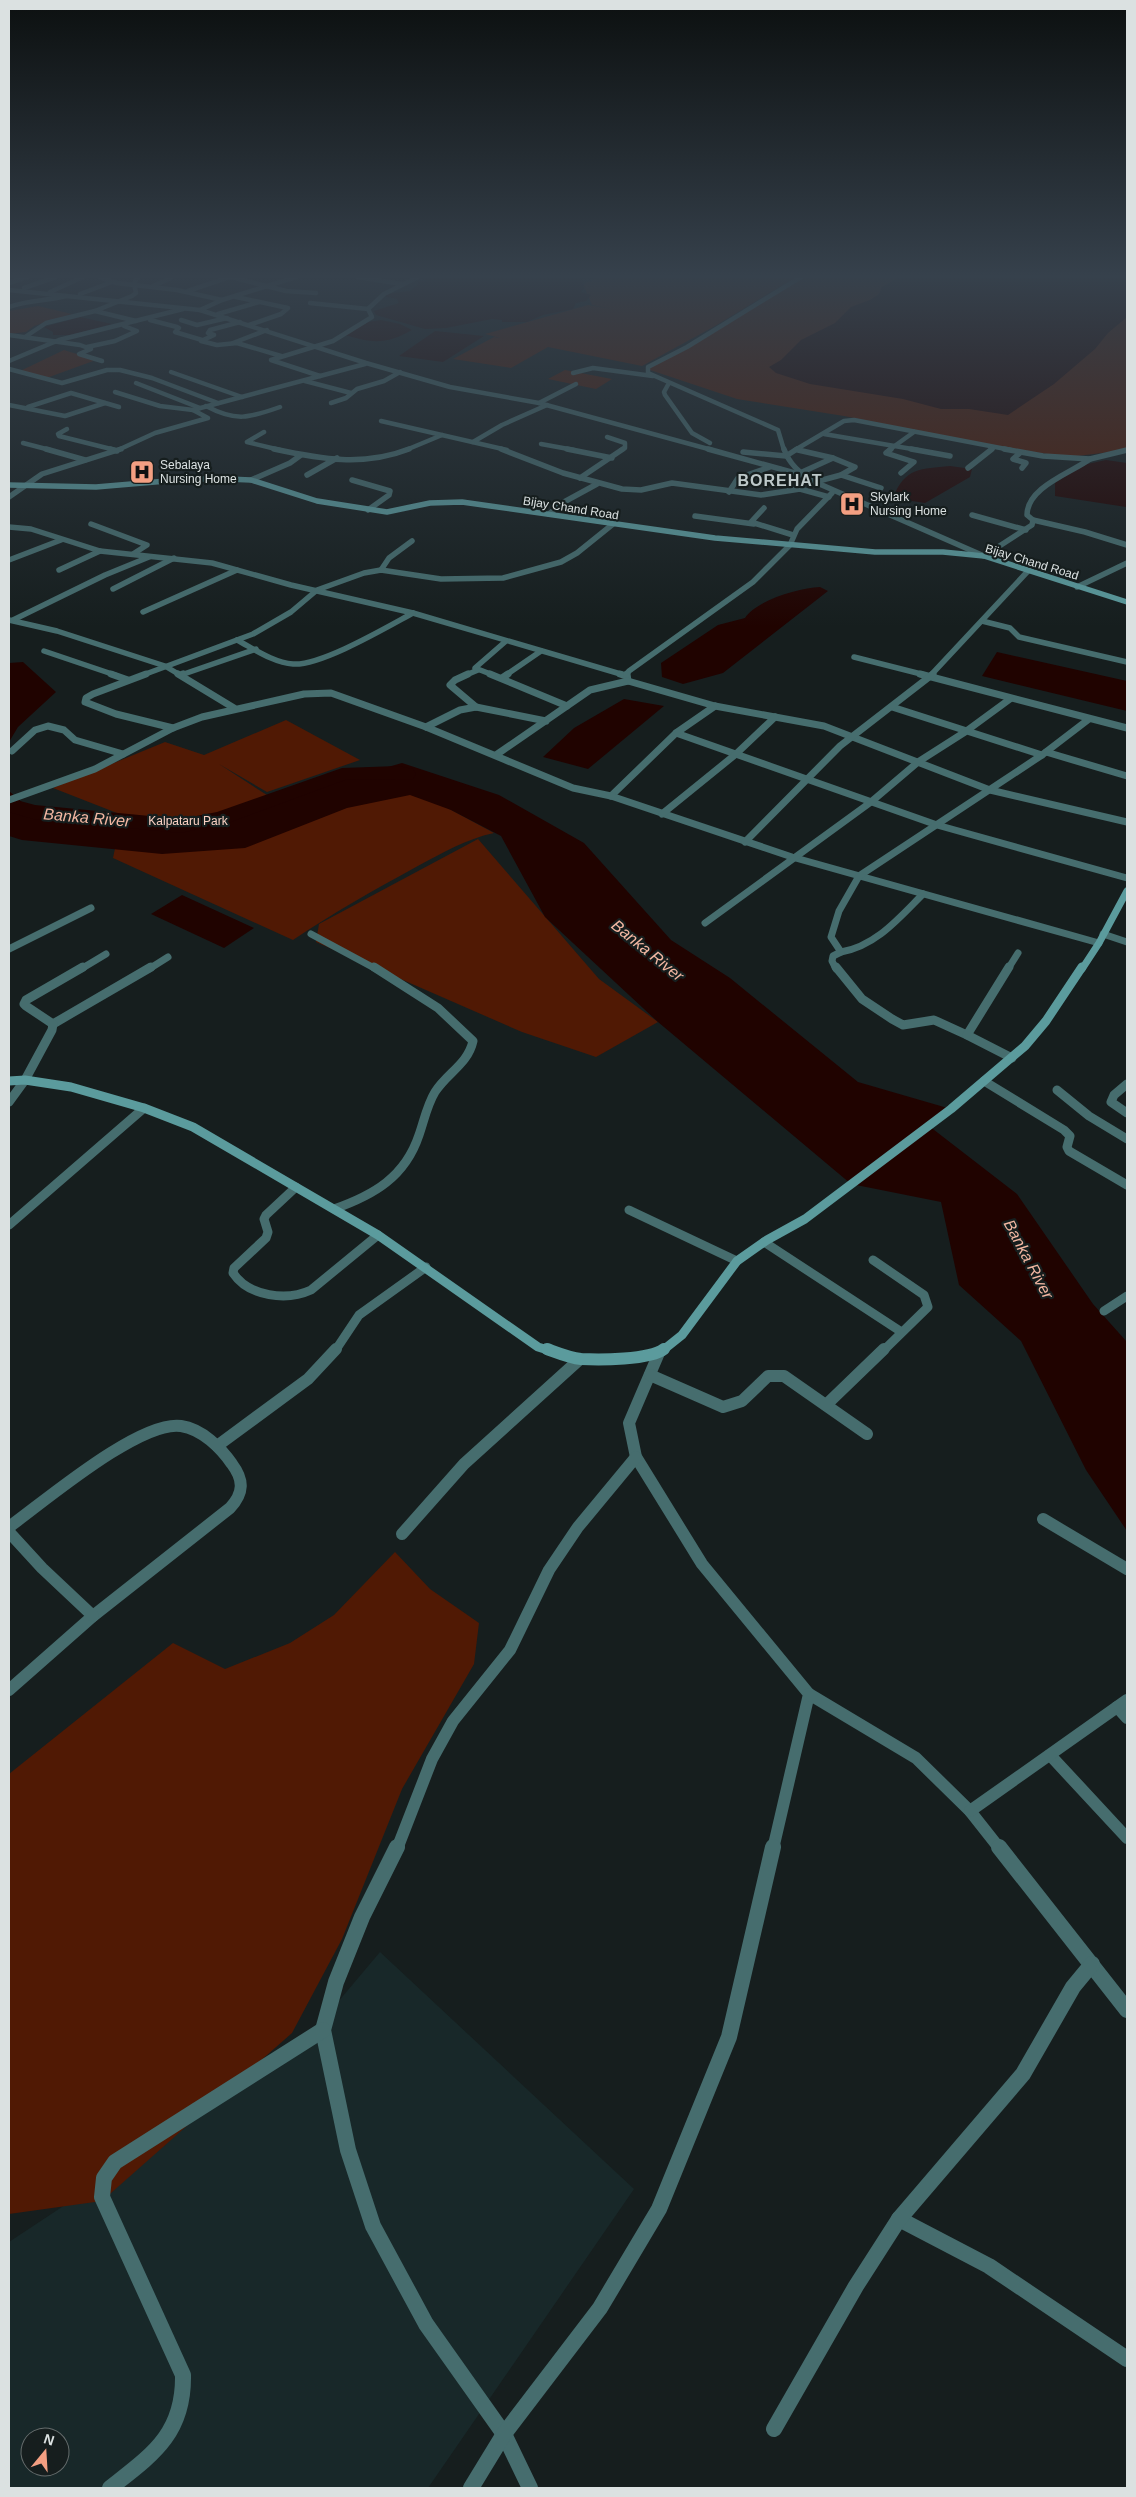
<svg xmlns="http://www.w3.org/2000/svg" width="1136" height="2497" viewBox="0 0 1136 2497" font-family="Arial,sans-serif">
  <rect width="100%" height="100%" fill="#161e1e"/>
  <!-- built -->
  <path fill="#182829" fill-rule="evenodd" d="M 380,1952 L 634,2189 L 428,2488 L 9,2488 L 9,2242 L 295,2053 ZM 30,2437 L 60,2437 L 60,2467 L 30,2467 Z"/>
  <!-- green -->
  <g fill="#501904">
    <polygon points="600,277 796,277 715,326 642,366 548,347 511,368 453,359 494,337 500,338 485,334 588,305 613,309 592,305 583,284"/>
    <polygon points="804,277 1127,277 1127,450 1077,456 1055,455 1011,449 844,416 737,399 647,369"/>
    <polygon points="38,306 72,314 34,326 26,332 9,334 9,311"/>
    <polygon points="64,350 96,360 41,380 18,372"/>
    <polygon points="565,370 612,379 596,389 548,379"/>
    <path d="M 286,720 L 360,760 L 267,792 L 219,764 L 287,808 L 396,788 L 429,798 L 494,833 C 466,839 442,853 416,867 C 374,890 333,913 293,940 L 113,858 L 122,815 L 53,788 L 165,742 L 204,755 Z"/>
    <polygon points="478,839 599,979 658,1022 596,1057 522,1032 316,942 319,924"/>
    <polygon points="395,1552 430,1589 479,1623 474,1664 402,1789 342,1939 292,2033 102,2201 9,2214 9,1774 173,1643 225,1669 290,1643 334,1615"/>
  </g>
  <!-- water -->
  <g fill="#200300">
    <polygon points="424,277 568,277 583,280 584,288 581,292 591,295 586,301 576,303 573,309 543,315 527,322 502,322 502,320 492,319 446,328 425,329 376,315 374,311 399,303 397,299 386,297 386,294 410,291 419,284 417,281 425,281"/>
    <polygon points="899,277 1127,277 1127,317 1108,333 1095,349 1054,384 1008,415 969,409 941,409 903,399 810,384 776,373 769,367 781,360 801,340 835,323 851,307 870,300 879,294 882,287"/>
    <polygon points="80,317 112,324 70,335 53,335 53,332 44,327"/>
    <path d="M 381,320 L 400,324 L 412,330 C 386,345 372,343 345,335 L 368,322 Z"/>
    <polygon points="435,331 484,336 443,362 399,356"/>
    <polygon points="1106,460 1127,463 1126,507 1055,496 1055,483 1083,465"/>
    <path d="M 950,466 L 972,469 L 970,477 L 925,503 L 893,498 C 905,467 921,469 950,466 Z"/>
    <path d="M 820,587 L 828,591 L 723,673 L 683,684 L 662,677 L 661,663 L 718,625 L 745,618 C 757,600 799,588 820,587 Z"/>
    <polygon points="997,652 1127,681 1127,711 982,676"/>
    <polygon points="23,662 56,692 18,727 9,742 9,663"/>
    <polygon points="624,699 664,706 588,769 543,757 574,728"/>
    <polygon points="402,763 499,795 584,843 671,940 730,978 858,1082 951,1109 929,1126 1017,1194 1093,1304 1127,1342 1127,1531 1086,1470 1021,1341 959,1285 941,1202 851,1184 658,1022 545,917 501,836 451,810 410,795 347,808 245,848 162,854 22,840 9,836 9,791 33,812 181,826"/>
    <polygon points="182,895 254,928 224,948 151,914"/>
  </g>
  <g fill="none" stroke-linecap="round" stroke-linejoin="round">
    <!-- river -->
    <polygon fill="#200300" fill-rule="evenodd" points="398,766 413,769 416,774 413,779 405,780 397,779 345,780 231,822 181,833 33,819 9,812 9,798 35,805 181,819 217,812 342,768"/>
    <!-- street-far5 -->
    <g stroke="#466d6e" stroke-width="4.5">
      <polyline points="99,277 117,283 177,290 222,300"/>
      <polyline points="231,277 286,291 316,293"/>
      <polyline points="357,277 402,284"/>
      <polyline points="9,283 27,277"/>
      <polyline points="153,286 171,278"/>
      <polyline points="24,288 56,277"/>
      <polyline points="9,290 200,310 366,363 450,387 539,403 712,450"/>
      <polyline points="188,291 229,277"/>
      <polyline points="50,292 83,277"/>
      <polyline points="80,294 112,282"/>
      <polyline points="236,297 288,308 281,314 249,325"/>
      <polyline points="310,303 368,309"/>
      <path d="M 9,307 C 27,300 47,301 66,296"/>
      <polyline points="200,310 222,300 296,277"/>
      <polyline points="95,311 136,321"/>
      <polyline points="218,314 259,302"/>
      <polyline points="150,320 177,327 179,328 175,332 202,340"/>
      <polyline points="181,320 197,325 227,318"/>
      <polyline points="240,322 210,330 208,333 214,335 201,341 217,345 237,343 281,356"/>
      <polyline points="9,335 80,345 91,349 79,354 102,361"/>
      <polyline points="25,337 46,323 95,311 132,296 136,293 134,283 138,277"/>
      <polyline points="233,343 267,330"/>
      <polyline points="87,347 115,341 137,331 124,326"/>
      <polyline points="9,361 59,340 183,309"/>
      <polyline points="9,369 62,383 107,370 120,370 152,378 218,403"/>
      <polyline points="171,372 242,397"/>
      <polyline points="573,373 593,368 653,376"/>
      <polyline points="320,376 271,360 333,341 372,317 368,309 384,294 418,277"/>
      <polyline points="305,381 351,393"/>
      <polyline points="136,383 200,408"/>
      <polyline points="669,383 664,392 665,395 692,433 710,443"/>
      <polyline points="115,392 160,406 193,410"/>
      <polyline points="331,403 346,398 357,389 384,381 400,372"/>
      <polyline points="539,403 576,384"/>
      <polyline points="9,405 65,416 105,403"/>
      <path d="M 206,406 C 236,422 249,418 280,407"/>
      <polyline points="28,407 71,393 119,407"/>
      <polyline points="381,421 507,450"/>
      <polyline points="67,429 58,434 59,436 115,450"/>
      <polyline points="264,432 247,442 280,450"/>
      <polyline points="824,434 918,450"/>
      <polyline points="607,437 625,443 625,448 621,450"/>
      <polyline points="473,442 502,425 547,405"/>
      <polyline points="23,443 50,450"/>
      <polyline points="541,444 574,450"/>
      <polyline points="118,450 155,433 208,418 193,410 365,364"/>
      <polyline points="406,450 442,435"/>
      <polyline points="784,450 778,430 648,373 648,367 687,347 801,277"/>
      <polyline points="795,450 844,421 854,420 1011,450"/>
      <polyline points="798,450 800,450"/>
      <polyline points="889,450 914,432"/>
      <polyline points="990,450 993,448"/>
    </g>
    <!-- street-far4 -->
    <g stroke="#466d6e" stroke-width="5.5">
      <polyline points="46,449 85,460"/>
      <polyline points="110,449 117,451"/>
      <path d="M 274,449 C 321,459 363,467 409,449"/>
      <polyline points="501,449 563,473 622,489 641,490 672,483 761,495 800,489 829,497"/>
      <polyline points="567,449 612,458"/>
      <polyline points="708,449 802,475"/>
      <path d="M 784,449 C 789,464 802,475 815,482 L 984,556 L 1032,525 L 1033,520 L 1027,515 C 1027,487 1071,473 1090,459"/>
      <polyline points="891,449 886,453 914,462 901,473"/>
      <polyline points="911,449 950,456"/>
      <polyline points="1004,449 1043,456 1090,459 1127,450"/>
      <polyline points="798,450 833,458 855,467 841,475 815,482"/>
      <polyline points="743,452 786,456 797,449"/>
      <polyline points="1020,453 1013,459 1026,463 1022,468"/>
      <polyline points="968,468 992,449"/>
      <polyline points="800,473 833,458"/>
      <polyline points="307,475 337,458"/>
      <polyline points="841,475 881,488"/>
      <polyline points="580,478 623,449"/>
      <polyline points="251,480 290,463 301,455"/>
      <polyline points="352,480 390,491 389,495 368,510"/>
      <polyline points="729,492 738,478 770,467"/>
      <polyline points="9,497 42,474 121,449"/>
      <polyline points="764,508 751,522 793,535"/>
      <polyline points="549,514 564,502 597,484"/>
      <polyline points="972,515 1026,530"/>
      <polyline points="695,516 754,524"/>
      <polyline points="1033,520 1085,532 1127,545"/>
      <polyline points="91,524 147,545 133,554"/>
      <polyline points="9,527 31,529 100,551 212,563 291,585 413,613 624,675"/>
      <polyline points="9,560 61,540"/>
      <polyline points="59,570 100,551"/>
      <polyline points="381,570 389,558 412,541"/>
      <polyline points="1077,587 1127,563"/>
      <polyline points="113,589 174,558"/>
      <polyline points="143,612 237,570"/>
      <polyline points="9,620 57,631 165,666 180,675"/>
      <polyline points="13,620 105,575 149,557"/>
      <polyline points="982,621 1010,628 1019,637 1127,662"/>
      <path d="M 237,640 C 254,649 274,663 293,664 C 321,666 387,627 413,613"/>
      <polyline points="44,651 115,675"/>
      <polyline points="854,657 925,675"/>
      <polyline points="143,675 253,634 291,612 317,590 364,573 381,570 441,579 503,578 561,562 577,553 613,524"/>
      <polyline points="181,675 256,649"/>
      <polyline points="466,675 478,670"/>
      <polyline points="493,675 475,668 506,641"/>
      <polyline points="506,675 541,651"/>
      <polyline points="626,675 629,671 753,582 790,545 797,529 832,493"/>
      <polyline points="931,675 1028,571"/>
    </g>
    <!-- street-far3 -->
    <g stroke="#466d6e" stroke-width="7">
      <polyline points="111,674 128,680"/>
      <polyline points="146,674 93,694 86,698 85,702 116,714 173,728"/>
      <polyline points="178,674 234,708"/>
      <polyline points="468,674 455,680 450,685 476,707"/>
      <polyline points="490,674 567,706"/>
      <polyline points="620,674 626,676"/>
      <polyline points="627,674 628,681"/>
      <polyline points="920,674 1127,728"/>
      <polyline points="181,675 183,674"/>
      <polyline points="502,678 508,674"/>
      <polyline points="892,707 1042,755"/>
      <polyline points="426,727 460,710 476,707 546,721"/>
      <polyline points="676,733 937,825 1127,878"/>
      <polyline points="12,751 35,730 48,726 64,730 75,740 123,754"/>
      <polyline points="1046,752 1127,776"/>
      <polyline points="496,755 590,690 628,681 715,706 824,726 990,790 1127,822"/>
      <polyline points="611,796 676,733 715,706"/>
      <polyline points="9,800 95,769 173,728 202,717 304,694 331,693 426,727 573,788 611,796 792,857 1099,943"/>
      <polyline points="662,814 736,754 775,717"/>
      <polyline points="745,842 840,746 933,674"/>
      <polyline points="705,923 871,802 918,762 965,732 1010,699"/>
      <polyline points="311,934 376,969"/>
      <polyline points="1103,934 1127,942"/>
      <polyline points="9,949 91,908"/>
      <path d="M 841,952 C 876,946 899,918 923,894"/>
      <polyline points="81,969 106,954"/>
      <polyline points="149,969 168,957"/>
      <polyline points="836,969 832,961 833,956 841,952 831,937 839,911 859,876 1042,755 1089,719"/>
      <polyline points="1008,969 1018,953"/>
    </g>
    <!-- street-far2 -->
    <g stroke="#466d6e" stroke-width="9">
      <polyline points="836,967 862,999 892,1019 903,1025 934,1020 967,1035"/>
      <polyline points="1009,967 967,1035 1012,1058"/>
      <polyline points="53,1024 151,967"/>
      <polyline points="984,1081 1064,1130 1070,1136 1067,1147 1069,1151 1127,1185"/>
      <polyline points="1127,1084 1114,1095 1111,1102 1127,1113"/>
      <polyline points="1057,1090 1089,1116 1127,1139"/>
      <polyline points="9,1102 25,1080 52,1030 53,1024 26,1006 24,1004 26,1000 83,967"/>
      <path d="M 296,1187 L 266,1215 L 264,1219 L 268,1232 L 266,1238 L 234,1268 L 233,1273 C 249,1297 287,1301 311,1290 L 378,1235"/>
      <path d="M 334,1209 C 374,1195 405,1177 419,1135 C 424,1121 427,1105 435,1092 C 447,1073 468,1064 473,1041 L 438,1008 L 374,967"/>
      <polyline points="629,1210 737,1261"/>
      <polyline points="9,1225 144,1108"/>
      <polyline points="764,1242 900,1331"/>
      <polyline points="873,1260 924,1295 928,1307 883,1351"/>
      <polyline points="1104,1311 1127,1296"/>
      <polyline points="335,1351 359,1315 426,1267"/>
    </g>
    <!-- street-far1 -->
    <g stroke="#466d6e" stroke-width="12">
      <polyline points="659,1353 629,1423 636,1457 702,1564 809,1694 773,1849"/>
      <polyline points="650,1375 723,1407 742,1401 768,1376 784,1376 867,1434"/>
      <polyline points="826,1405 884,1349"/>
      <polyline points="217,1446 308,1379 336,1349"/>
      <polyline points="1043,1519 1127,1569"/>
      <path d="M 9,1527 C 45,1501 140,1420 181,1426 C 202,1429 221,1448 232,1464 C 244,1480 244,1493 230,1508 L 93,1616 L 9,1690"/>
      <polyline points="9,1532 42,1568 93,1616"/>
      <polyline points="402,1534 464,1464 580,1359"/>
      <polyline points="809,1694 916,1758 970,1811 1000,1849"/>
      <polyline points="1117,1707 1127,1718"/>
      <polyline points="1050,1755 1127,1838"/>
      <polyline points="970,1811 1127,1700"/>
      <polyline points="397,1849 432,1759 453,1721 510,1650 549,1570 578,1527 636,1457"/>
    </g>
    <!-- street -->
    <g stroke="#466d6e" stroke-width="16">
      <polyline points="397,1847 362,1917 336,1982 323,2030 348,2150 373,2226 426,2324 504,2434 530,2488"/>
      <polyline points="999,1847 1127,2010"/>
      <polyline points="899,2219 989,2266 1127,2359"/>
      <polyline points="774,2429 856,2286 899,2219 1023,2074 1073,1987 1092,1964"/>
      <path d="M 110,2488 C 152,2455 184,2434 183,2375 L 102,2197 L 104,2178 L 115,2162 L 323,2030"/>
      <polyline points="471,2488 504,2434 600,2308 659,2209 729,2037 773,1847"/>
    </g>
    <!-- secondary-far3 -->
    <polyline stroke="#5b9b9d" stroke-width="5.5" points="9,485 96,487 190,479 227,479 251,480 317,501 387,512 430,503 462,502 715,538 875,552 943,552 984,556 1127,602"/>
    <!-- secondary-far2 -->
    <polyline stroke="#5b9b9d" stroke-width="7" points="1082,969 1099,943 1127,891"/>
    <!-- secondary-far1 -->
    <g stroke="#5b9b9d" stroke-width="9">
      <polyline points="9,1081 25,1080 71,1087 144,1108 193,1127 378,1235 538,1347 551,1351"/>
      <polyline points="662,1351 682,1335 737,1261 767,1240 805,1219 951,1109 1025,1046 1046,1021 1082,967"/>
    </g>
    <!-- secondary -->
    <path stroke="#5b9b9d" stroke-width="12" d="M 547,1349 C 558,1353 570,1358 581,1359 C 599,1360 650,1360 664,1349"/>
  </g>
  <!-- sky -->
  <linearGradient id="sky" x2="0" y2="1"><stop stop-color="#0c1010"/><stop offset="0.44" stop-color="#36414c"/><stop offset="1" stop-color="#36414c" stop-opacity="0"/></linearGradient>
  <rect width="1136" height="627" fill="url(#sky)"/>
  <!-- icons -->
  <defs>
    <symbol id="hospital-square" viewBox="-11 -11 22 22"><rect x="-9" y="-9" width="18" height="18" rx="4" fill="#f39f82" stroke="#161e1e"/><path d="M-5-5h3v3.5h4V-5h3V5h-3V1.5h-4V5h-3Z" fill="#111"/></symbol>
  </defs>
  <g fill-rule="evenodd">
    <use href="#hospital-square" x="128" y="458" width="28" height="28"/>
    <use href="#hospital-square" x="838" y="490" width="28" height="28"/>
  </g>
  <g text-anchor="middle" stroke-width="4.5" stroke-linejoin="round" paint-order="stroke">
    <!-- far-poi labels -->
    <g font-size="12" fill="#dbe1e1" stroke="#161e1e" text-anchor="start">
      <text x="160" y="469">Sebalaya<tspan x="160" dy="14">Nursing Home</tspan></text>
      <text x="870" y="501">Skylark<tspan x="870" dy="14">Nursing Home</tspan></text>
    </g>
    <!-- far-street labels -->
    <g font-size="12" fill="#dbe1e1" stroke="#161e1e">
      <text transform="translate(571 508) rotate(9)" y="4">Bijay Chand Road</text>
      <text transform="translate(1032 562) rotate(17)" y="4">Bijay Chand Road</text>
    </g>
    <!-- far-park labels -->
    <g font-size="12" fill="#fad1c3" stroke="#161e1e">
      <text x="188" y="825">Kalpataru Park</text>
    </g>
    <!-- far-district labels -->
    <g font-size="16" font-weight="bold" letter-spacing="1" fill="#bec9ca" stroke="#161e1e">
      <text x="780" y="486">BOREHAT</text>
    </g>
    <!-- water labels -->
    <g font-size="16" font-style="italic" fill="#f3b7a2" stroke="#161e1e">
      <text transform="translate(87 817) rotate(5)" y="6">Banka River</text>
      <text transform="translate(648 950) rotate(39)" y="6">Banka River</text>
      <text transform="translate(1029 1259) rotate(62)" y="6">Banka River</text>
    </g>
  </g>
  <!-- border -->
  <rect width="1136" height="2497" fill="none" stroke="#dbe1e1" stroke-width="20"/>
  <!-- north arrow -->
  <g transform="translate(45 2452) rotate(18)"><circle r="24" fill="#161e1e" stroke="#656c6c"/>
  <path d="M0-4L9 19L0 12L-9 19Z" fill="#f39f82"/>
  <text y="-8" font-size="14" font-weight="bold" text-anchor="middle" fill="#dbe1e1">N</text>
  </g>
</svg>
